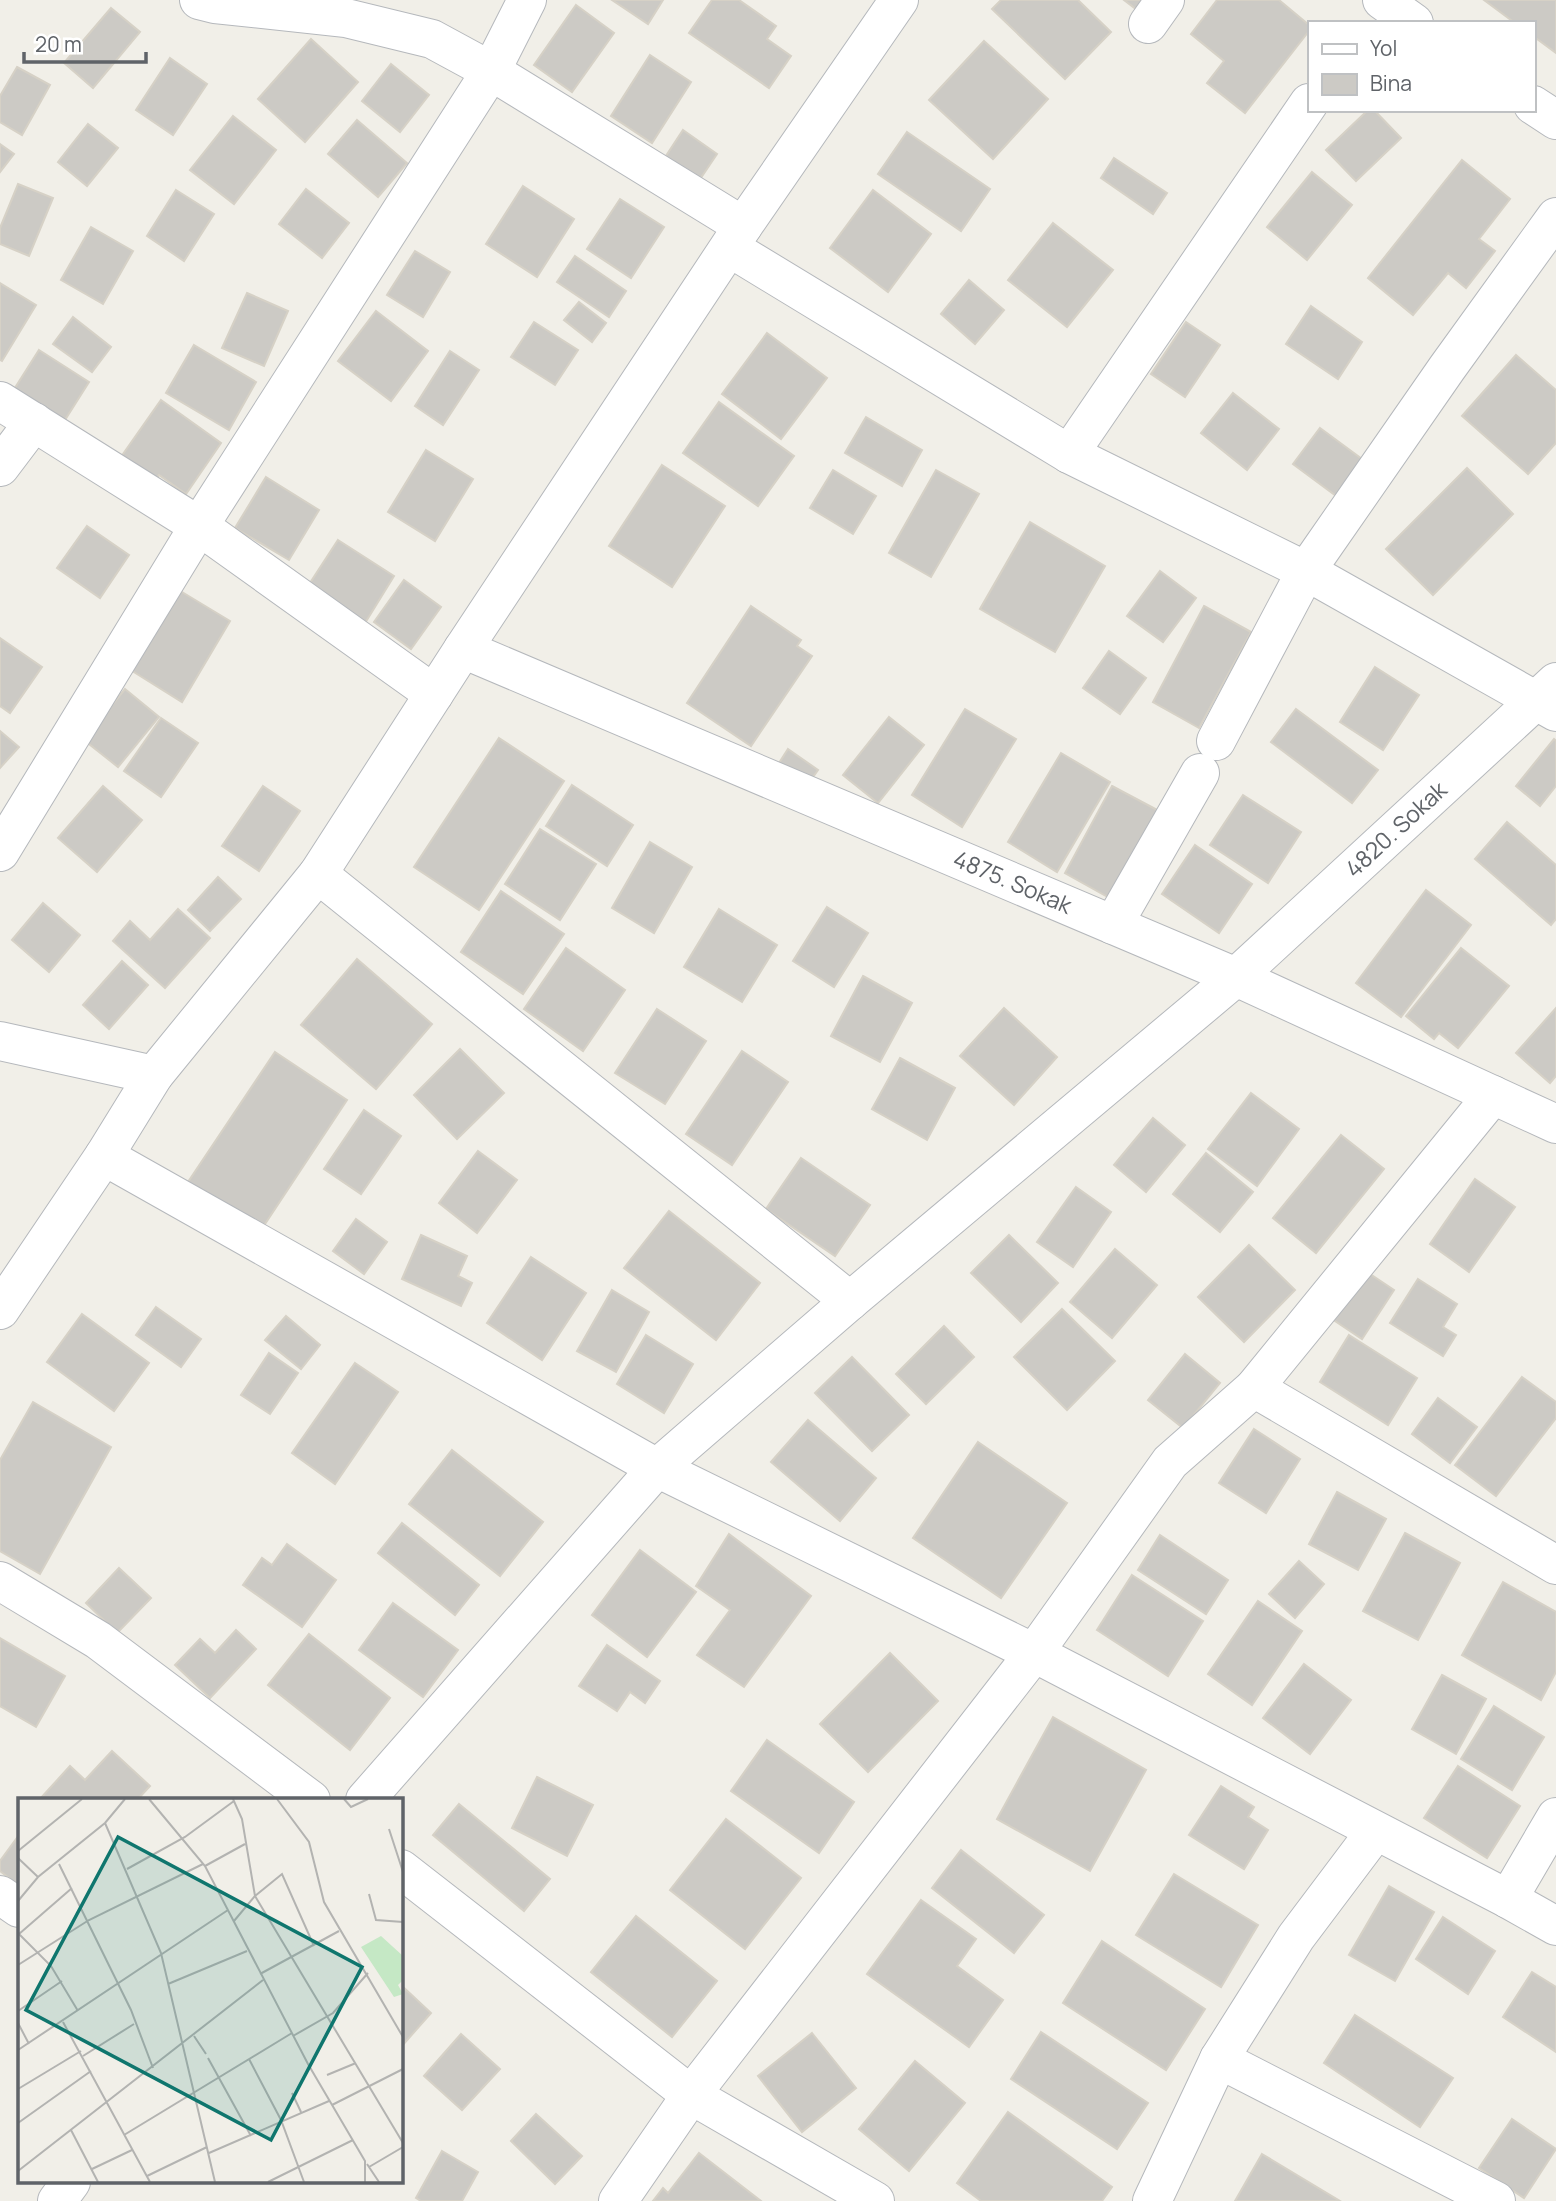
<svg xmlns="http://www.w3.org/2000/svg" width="1556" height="2201" viewBox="0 0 1556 2201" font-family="Manrope,sans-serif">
  <rect width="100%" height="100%" fill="#f1efe8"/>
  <!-- building -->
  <g fill="#cccac5" stroke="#d6d1c6" stroke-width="2">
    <polygon points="612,0 663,0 648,24"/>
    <polygon points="712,0 739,0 776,26 767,39 791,56 769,88 689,33"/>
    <polygon points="1001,0 1078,0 1111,32 1065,79 992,9"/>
    <polygon points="1124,0 1151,0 1141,13"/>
    <polygon points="1217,0 1279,0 1309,25 1309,31 1245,113 1207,83 1224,61 1191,34"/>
    <polygon points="1484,0 1556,0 1556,53 1533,36 1533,23 1515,23"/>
    <polygon points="576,5 614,33 572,92 534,65"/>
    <polygon points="111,8 140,32 93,88 64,63"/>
    <polygon points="311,39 358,82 305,142 258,99"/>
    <polygon points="984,41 1048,99 993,159 929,100"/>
    <polygon points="650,55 691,82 652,143 611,116"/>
    <polygon points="170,58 207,84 173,135 136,110"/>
    <polygon points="391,64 429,95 400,132 362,101"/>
    <polygon points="17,67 50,85 22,135 0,122 0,96"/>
    <polygon points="1368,110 1374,110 1401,138 1356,181 1326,150"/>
    <polygon points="233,116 276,150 234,204 190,170"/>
    <polygon points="357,120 407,163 378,197 328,154"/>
    <polygon points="88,124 118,148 87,186 58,162"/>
    <polygon points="683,130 717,154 694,188 660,165"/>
    <polygon points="907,132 990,189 961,231 878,174"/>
    <polygon points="0,144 14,154 0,172"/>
    <polygon points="1114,158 1167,193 1153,214 1101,178"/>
    <polygon points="1462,160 1510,199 1479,239 1495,251 1466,288 1448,273 1413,315 1368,278"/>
    <polygon points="1312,172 1352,205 1307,260 1267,227"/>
    <polygon points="18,184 53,198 29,256 0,244 0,228"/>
    <polygon points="523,186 574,219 537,277 486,244"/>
    <polygon points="306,189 349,223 322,258 279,224"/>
    <polygon points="176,190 214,214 184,261 147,236"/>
    <polygon points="873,190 931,234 888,292 830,248"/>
    <polygon points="620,199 664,227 631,278 587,249"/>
    <polygon points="1053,223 1113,270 1067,327 1008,280"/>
    <polygon points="91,227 133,251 103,304 61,280"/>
    <polygon points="415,251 450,272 423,317 387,295"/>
    <polygon points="575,256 626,291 609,317 557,282"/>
    <polygon points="969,280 1004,310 975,344 941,314"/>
    <polygon points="0,283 36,305 2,361 0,360"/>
    <polygon points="247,293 288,311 264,366 222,348"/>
    <polygon points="579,302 606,323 592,342 564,320"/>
    <polygon points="1311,306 1362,342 1338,379 1286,344"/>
    <polygon points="376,311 428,351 391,401 338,361"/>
    <polygon points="73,317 111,347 92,372 53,344"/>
    <polygon points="534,322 578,350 555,385 511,357"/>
    <polygon points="1186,322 1220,345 1185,397 1151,374"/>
    <polygon points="767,333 827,378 781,439 722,394"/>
    <polygon points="194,345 256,382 229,430 166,393"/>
    <polygon points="39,350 89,382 63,423 13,391"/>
    <polygon points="450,351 479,370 443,425 415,406"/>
    <polygon points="1516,355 1556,390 1556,443 1528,474 1462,416"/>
    <polygon points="1233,393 1279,429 1247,470 1201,433"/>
    <polygon points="161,400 221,443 186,494 159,475 150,488 116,464"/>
    <polygon points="719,402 794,456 758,506 683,453"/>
    <polygon points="866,417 922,450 902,486 845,453"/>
    <polygon points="1320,428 1366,462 1339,498 1293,464"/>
    <polygon points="426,450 473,479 435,541 388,512"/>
    <polygon points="662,465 725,506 672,587 609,546"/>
    <polygon points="1467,468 1513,514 1433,595 1386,549"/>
    <polygon points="833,470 876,496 853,534 810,508"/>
    <polygon points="936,470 979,494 931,577 889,553"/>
    <polygon points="266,477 319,510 289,560 235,528"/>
    <polygon points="1030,522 1105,566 1055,652 980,609"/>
    <polygon points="87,526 129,555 100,598 57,568"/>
    <polygon points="338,540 394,576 365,623 308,586"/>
    <polygon points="1160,571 1196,598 1163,642 1127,616"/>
    <polygon points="404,580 441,607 411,649 374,622"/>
    <polygon points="177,589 230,621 182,702 129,669"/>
    <polygon points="751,606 801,640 797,646 812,656 751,746 687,703"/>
    <polygon points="1204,606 1251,632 1199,728 1153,702"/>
    <polygon points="0,638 42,667 10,713 0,706"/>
    <polygon points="1109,651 1146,678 1120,714 1083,688"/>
    <polygon points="1375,667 1419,695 1383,750 1340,722"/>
    <polygon points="125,689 159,717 118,767 84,740"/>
    <polygon points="965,709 1016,739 962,827 912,795"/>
    <polygon points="1296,709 1378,770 1352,803 1271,742"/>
    <polygon points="889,717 924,745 878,803 843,775"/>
    <polygon points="161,718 198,743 161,797 124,771"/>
    <polygon points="0,731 19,747 0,768"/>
    <polygon points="499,738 564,781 479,910 414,867"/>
    <polygon points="1554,739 1556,741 1556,786 1540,806 1516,786"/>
    <polygon points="788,749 818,770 808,784 779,763"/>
    <polygon points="1061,753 1110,782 1057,872 1008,842"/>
    <polygon points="572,785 633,825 607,866 546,826"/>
    <polygon points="103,786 142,820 97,872 58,838"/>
    <polygon points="263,786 300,811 259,871 222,846"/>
    <polygon points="1112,786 1161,812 1113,900 1065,873"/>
    <polygon points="1243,795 1301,832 1268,883 1210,845"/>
    <polygon points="1507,822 1556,865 1556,919 1551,925 1475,859"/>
    <polygon points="540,829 596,864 560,920 505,884"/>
    <polygon points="650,842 692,867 654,933 612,908"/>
    <polygon points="1195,845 1252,884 1219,933 1162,894"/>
    <polygon points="218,877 241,899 210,931 188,910"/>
    <polygon points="1426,890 1471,925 1401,1017 1356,983"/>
    <polygon points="501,891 564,934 523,994 461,952"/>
    <polygon points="43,903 80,935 49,972 12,940"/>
    <polygon points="827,907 868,933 834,987 793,961"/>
    <polygon points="178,909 210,938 165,988 113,941 130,921 150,940"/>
    <polygon points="719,909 777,945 742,1002 684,967"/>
    <polygon points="566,948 625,990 583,1051 524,1009"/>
    <polygon points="1461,948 1509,986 1458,1048 1439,1033 1434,1039 1406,1016"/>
    <polygon points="357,959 432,1024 376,1089 301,1025"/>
    <polygon points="122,961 148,985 109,1029 83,1005"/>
    <polygon points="863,976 912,1003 880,1062 831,1036"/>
    <polygon points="1004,1008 1057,1057 1014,1105 960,1056"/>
    <polygon points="1556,1008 1556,1076 1550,1083 1516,1053"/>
    <polygon points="657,1009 706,1041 665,1104 615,1073"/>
    <polygon points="460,1049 504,1093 457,1139 414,1095"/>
    <polygon points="742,1051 788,1082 732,1165 686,1134"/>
    <polygon points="275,1052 347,1100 259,1233 186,1185"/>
    <polygon points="900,1058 955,1088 927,1140 872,1109"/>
    <polygon points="1251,1093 1299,1129 1257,1186 1208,1149"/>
    <polygon points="364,1110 401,1136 361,1194 324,1169"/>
    <polygon points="1153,1118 1185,1145 1146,1192 1114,1165"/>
    <polygon points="1341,1135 1384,1169 1316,1253 1273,1218"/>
    <polygon points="478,1151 517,1180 477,1233 439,1203"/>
    <polygon points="1206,1153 1253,1192 1220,1232 1173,1194"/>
    <polygon points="801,1158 870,1205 835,1256 766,1209"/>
    <polygon points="1475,1179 1515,1207 1469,1272 1430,1244"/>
    <polygon points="1076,1187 1111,1212 1073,1267 1037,1242"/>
    <polygon points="669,1211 760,1283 716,1340 624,1268"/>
    <polygon points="356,1219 387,1242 364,1274 333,1251"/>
    <polygon points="421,1235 467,1256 458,1276 472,1283 461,1306 402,1279"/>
    <polygon points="1009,1235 1058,1283 1021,1322 971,1273"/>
    <polygon points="1249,1245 1295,1290 1244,1342 1198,1297"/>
    <polygon points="1115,1249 1157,1285 1112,1338 1070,1302"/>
    <polygon points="531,1257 586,1293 542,1360 487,1323"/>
    <polygon points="1364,1270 1394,1290 1362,1339 1332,1319"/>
    <polygon points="1418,1279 1457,1304 1443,1327 1456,1335 1443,1356 1390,1323"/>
    <polygon points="612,1290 649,1312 616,1372 577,1351"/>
    <polygon points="156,1307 201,1339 181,1367 136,1335"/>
    <polygon points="1062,1309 1115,1361 1067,1410 1014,1357"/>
    <polygon points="82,1314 149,1363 114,1411 47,1362"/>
    <polygon points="286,1316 320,1345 301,1369 265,1340"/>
    <polygon points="944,1326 974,1357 926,1404 896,1374"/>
    <polygon points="646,1335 693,1364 664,1413 617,1384"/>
    <polygon points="1349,1335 1417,1378 1388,1425 1320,1382"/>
    <polygon points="269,1353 298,1373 270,1414 241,1395"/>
    <polygon points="1185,1354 1220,1383 1183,1428 1148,1400"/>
    <polygon points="852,1357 909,1415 872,1451 815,1393"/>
    <polygon points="355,1363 398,1392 335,1484 292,1453"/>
    <polygon points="1522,1377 1556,1402 1556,1418 1496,1496 1455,1465"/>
    <polygon points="1438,1398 1477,1427 1450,1463 1412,1434"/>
    <polygon points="33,1402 111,1447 40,1574 0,1551 0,1460"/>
    <polygon points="808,1420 876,1478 840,1521 771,1462"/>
    <polygon points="1254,1429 1300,1459 1266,1513 1219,1483"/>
    <polygon points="978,1442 1067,1503 1001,1598 913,1538"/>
    <polygon points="452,1450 543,1522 500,1576 409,1504"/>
    <polygon points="1337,1492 1386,1519 1358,1570 1309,1544"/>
    <polygon points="402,1523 479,1585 455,1615 378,1553"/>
    <polygon points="1405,1533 1460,1563 1418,1640 1363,1611"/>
    <polygon points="729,1534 811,1596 744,1687 697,1655 730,1610 696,1586"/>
    <polygon points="1160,1535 1228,1580 1206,1614 1138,1570"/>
    <polygon points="287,1544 336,1580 302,1627 243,1585 262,1558 272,1565"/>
    <polygon points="640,1550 696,1592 647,1657 592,1615"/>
    <polygon points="1299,1561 1324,1584 1295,1618 1269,1594"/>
    <polygon points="119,1568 151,1598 117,1633 86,1603"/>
    <polygon points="1132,1575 1203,1621 1168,1676 1097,1630"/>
    <polygon points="1503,1582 1556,1612 1556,1672 1541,1700 1462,1655"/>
    <polygon points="1258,1601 1302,1631 1252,1705 1208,1674"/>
    <polygon points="393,1603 458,1650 423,1697 359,1650"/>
    <polygon points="236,1630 256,1649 210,1698 175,1665 200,1639 215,1653"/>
    <polygon points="309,1634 390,1698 350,1750 268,1685"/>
    <polygon points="0,1638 65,1676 36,1727 0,1706"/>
    <polygon points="607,1645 660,1681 645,1703 630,1692 617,1711 579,1686"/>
    <polygon points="890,1653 938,1701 868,1772 820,1724"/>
    <polygon points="1304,1664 1351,1700 1310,1754 1263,1718"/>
    <polygon points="1442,1675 1486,1699 1456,1754 1412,1729"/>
    <polygon points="1494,1706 1544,1737 1512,1790 1461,1759"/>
    <polygon points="1053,1717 1146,1770 1090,1871 997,1819"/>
    <polygon points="767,1740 854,1802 819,1853 731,1791"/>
    <polygon points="112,1751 150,1786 137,1800 39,1800 70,1766 85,1780"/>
    <polygon points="1458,1766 1520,1806 1487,1858 1424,1818"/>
    <polygon points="537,1777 593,1805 567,1856 512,1828"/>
    <polygon points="1221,1786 1254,1807 1248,1817 1268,1830 1244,1869 1189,1835"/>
    <polygon points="459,1804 550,1879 524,1911 433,1835"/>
    <polygon points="726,1819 801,1878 745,1949 670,1890"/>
    <polygon points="19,1835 19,1886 0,1871 0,1861"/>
    <polygon points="961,1850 1044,1915 1014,1953 932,1888"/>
    <polygon points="1174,1874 1258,1925 1221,1987 1136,1935"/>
    <polygon points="1389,1886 1434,1912 1395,1981 1349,1955"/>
    <polygon points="921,1900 976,1939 957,1966 1003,2000 969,2047 867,1974"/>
    <polygon points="636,1916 717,1981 672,2037 591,1972"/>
    <polygon points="1443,1917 1495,1951 1468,1994 1416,1959"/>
    <polygon points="1102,1941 1205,2009 1166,2070 1063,2003"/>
    <polygon points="1532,1972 1556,1987 1556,2052 1503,2017"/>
    <polygon points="401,1985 431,2013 401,2047"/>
    <polygon points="1355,2015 1453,2078 1420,2127 1324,2063"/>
    <polygon points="1041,2032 1148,2103 1117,2149 1011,2079"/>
    <polygon points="812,2033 856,2088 802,2132 758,2076"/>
    <polygon points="461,2034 500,2069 462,2110 424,2076"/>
    <polygon points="915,2061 965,2103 909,2171 859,2129"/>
    <polygon points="1008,2112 1112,2187 1102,2201 981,2201 957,2183"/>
    <polygon points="536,2114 582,2156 555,2184 511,2141"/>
    <polygon points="1512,2119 1556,2149 1524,2198 1479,2168"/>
    <polygon points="442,2151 478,2172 462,2201 421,2201 416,2198"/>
    <polygon points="699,2153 761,2201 653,2201 663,2188 668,2193"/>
    <polygon points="1262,2154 1340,2201 1235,2201"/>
  </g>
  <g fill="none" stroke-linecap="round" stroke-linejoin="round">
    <defs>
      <g id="minor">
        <polyline points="199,0 215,4 346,18 432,39 491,71 743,226"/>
        <polyline points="1382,0 1414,23"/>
        <polyline points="1148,24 1165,0"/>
        <polyline points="1533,105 1556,120"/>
        <polyline points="730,248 1069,454 1306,571 1556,712"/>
        <polyline points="0,401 199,526 434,694"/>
        <polyline points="1069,454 1309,103"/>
        <polyline points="0,467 34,422"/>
        <path id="s1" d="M 463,649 L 1236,977 L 1556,1124"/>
        <polyline points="1216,741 1306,571 1447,368 1556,217"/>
        <polyline points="0,852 199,526 491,71 527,0"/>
        <polyline points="318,874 850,1301"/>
        <polyline points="1113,925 1200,773"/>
        <polyline points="0,1041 154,1075"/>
        <polyline points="104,1156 657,1468 1034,1653 1508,1899 1556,1926"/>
        <polyline points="1254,1388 1556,1565"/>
        <polyline points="0,1581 98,1640 311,1800"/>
        <path id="s2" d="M 365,1800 L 657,1468 L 850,1301 L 1236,977 L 1556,682"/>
        <polyline points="401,1869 691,2095 875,2201"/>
        <polyline points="0,1895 19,1908"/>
        <polyline points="1508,1899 1556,1817"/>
        <polyline points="1219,2059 1496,2201"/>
        <polyline points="57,2201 71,2182"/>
        <polyline points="618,2201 691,2095 1034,1653 1170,1462 1254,1388 1493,1095"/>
        <polyline points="1152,2201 1219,2059 1296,1937 1375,1832"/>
      </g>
      <polyline id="tertiary" points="0,1310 104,1156 154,1075 318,874 463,649 743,226 899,0"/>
    </defs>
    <!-- minor casing -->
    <use href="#minor" stroke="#b5b8bc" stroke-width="40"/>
    <!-- tertiary casing -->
    <use href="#tertiary" stroke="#b5b8bc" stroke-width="40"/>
    <!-- minor -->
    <use href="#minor" stroke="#fff" stroke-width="38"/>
    <!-- tertiary -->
    <use href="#tertiary" stroke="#fff" stroke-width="38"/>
  </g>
  <g text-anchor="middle" stroke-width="5" stroke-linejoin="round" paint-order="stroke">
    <!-- street labels -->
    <g font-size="23" fill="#5f6368" stroke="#fff">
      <text dy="8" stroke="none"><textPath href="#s2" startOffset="1419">4820. Sokak</textPath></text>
      <text dy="8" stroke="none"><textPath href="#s1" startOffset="597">4875. Sokak</textPath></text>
    </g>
  </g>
  <!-- overview -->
  <g transform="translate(18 1798)">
    <rect width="385" height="385" fill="#f1efe8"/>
    <path d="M 363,138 L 385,158 L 385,182 L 380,187 L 385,196 L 376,199 L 343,149 Z" fill="#c5e8c5"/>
    <path fill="none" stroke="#b3b3b1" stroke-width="2" d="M 131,1 L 187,68 L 290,266 L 347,363 L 347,384M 215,1 L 224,21 L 237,98 L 216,123M 259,1 L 291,44 L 306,104 L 385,239M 326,1 L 333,9 L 350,1M 87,25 L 143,155 L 197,384M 371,31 L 385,74M 0,53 L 64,1M 0,60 L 20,79M 41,66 L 113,212 L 135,270M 187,68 L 227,46M 109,71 L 167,39 L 216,3M 351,96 L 358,122 L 385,124M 0,103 L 20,79 L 87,25 L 107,1M 0,135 L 33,168 L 60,213M 1,136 L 54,90M 296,148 L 264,76 L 237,98 L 385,345M 0,167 L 71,122 L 185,66M 242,176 L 321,133M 150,186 L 229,153M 0,213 L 44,183M 45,224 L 132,384M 0,225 L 11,246M 176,238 L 188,256M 275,238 L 315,215 L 350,175M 0,252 L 210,112M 65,258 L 116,226M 190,260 L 233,338M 231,261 L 263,322 L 286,384M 309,277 L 338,265M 0,291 L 63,253M 274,295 L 283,314M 314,307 L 385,271M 0,325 L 73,273M 53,332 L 80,384M 106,337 L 274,235M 191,355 L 311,303M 349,366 L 361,384M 351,369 L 385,349M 74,371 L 114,352M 0,373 L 245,182M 129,378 L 189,349M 250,384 L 335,342"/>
    <path fill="#0f766e" fill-opacity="0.15" stroke="#0f766e" stroke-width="3.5" d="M 100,39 L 344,169 L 253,342 L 8,212 Z"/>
    <rect width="385" height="385" fill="none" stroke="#5f6368" stroke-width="3.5"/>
  </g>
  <!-- legend -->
  <rect x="1308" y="21" width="228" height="91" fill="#ffffff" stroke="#bfc1c3" stroke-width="2"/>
  <rect x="1322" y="44" width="35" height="10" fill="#ffffff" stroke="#bfc1c3" stroke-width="2"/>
  <text x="1370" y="56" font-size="21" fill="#5f6368">Yol</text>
  <rect x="1322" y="74" width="35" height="21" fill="#cccac5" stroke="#bfc1c3" stroke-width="2"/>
  <text x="1370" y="91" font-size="21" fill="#5f6368">Bina</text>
  <!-- scale -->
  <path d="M24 52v10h122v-10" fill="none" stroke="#5f6368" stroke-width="3.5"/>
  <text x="35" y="52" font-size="21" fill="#5f6368" stroke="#ffffff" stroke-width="5" paint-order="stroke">20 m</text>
</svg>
